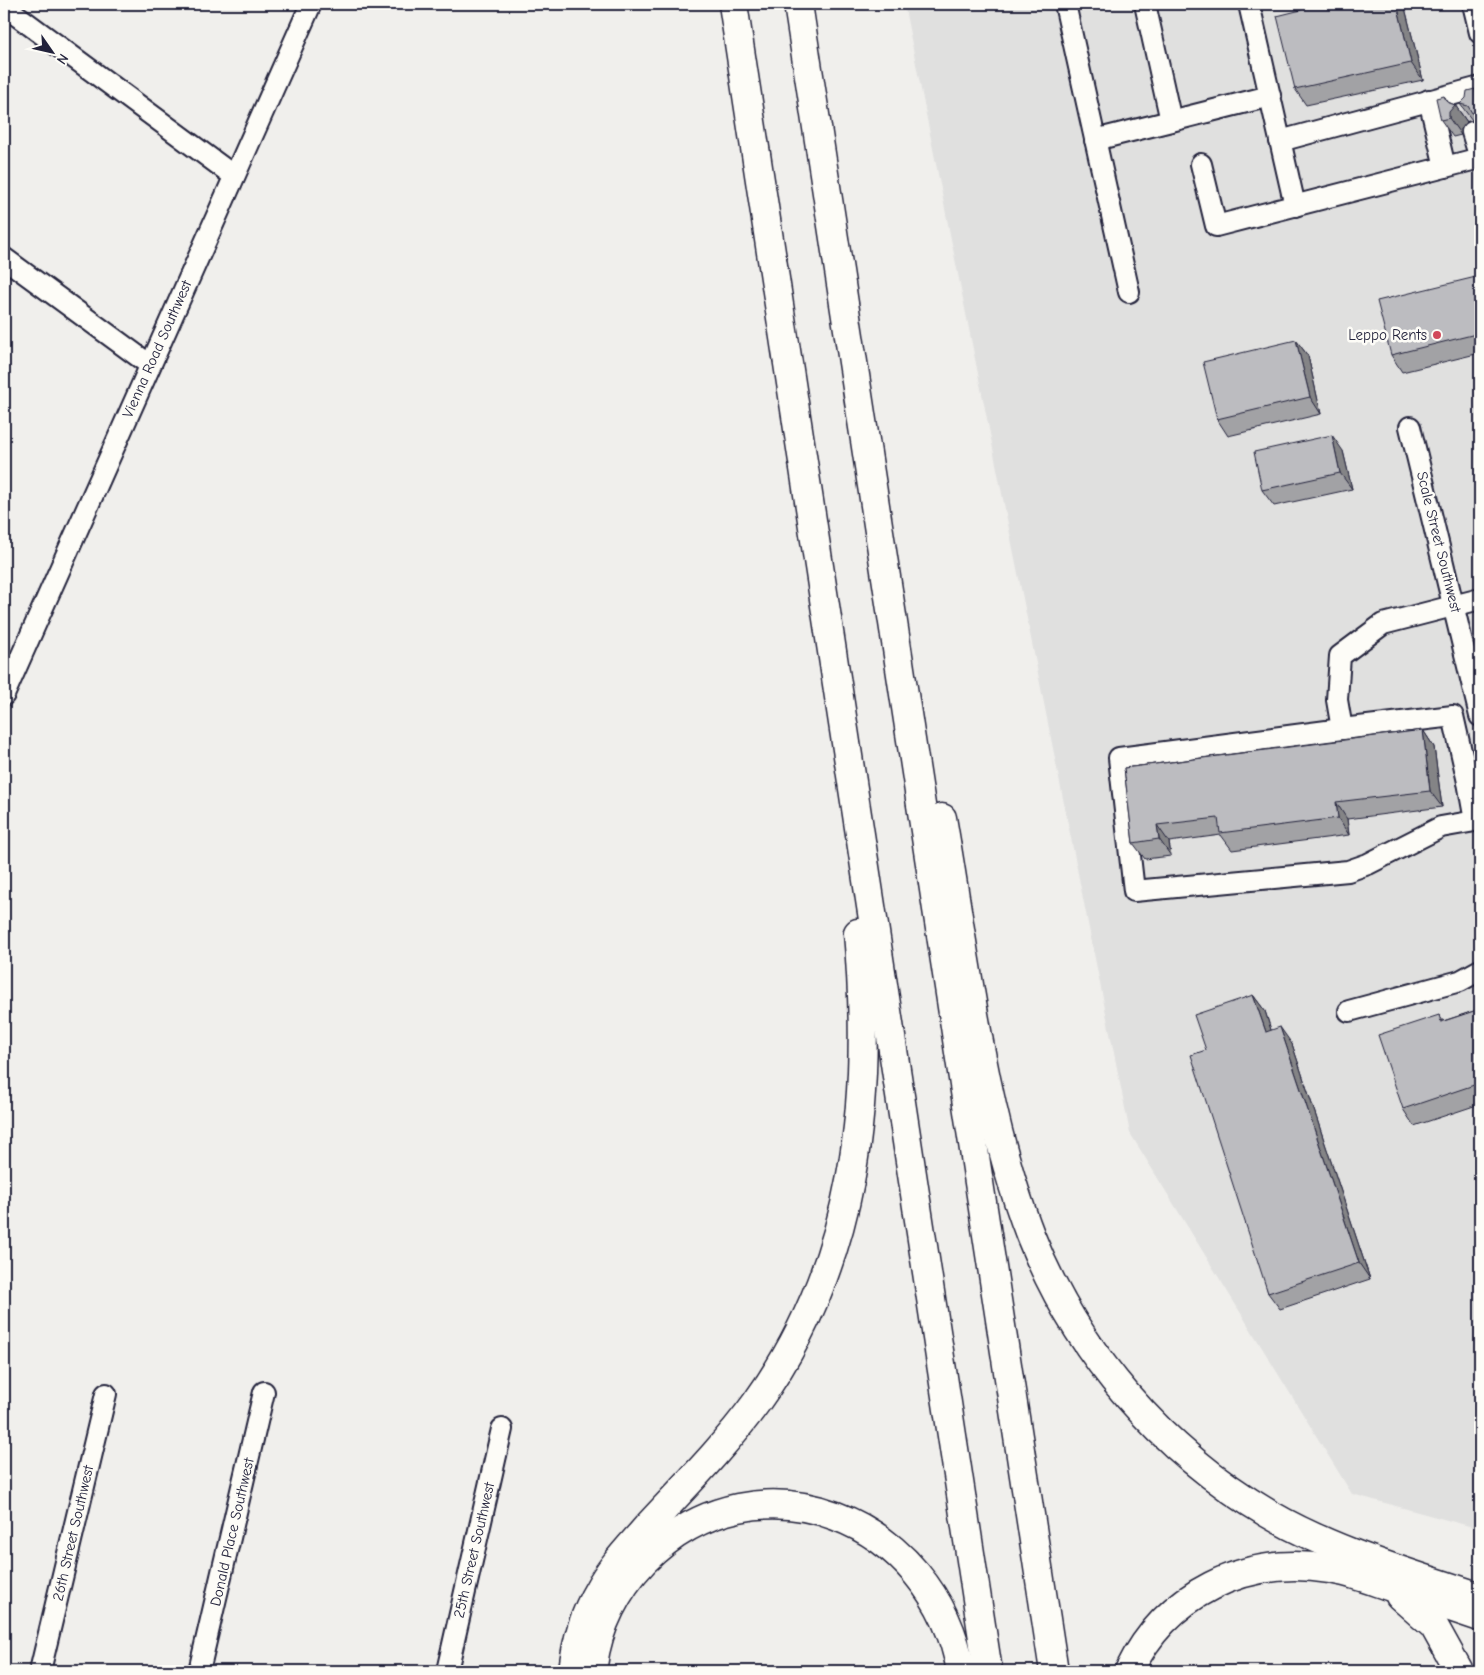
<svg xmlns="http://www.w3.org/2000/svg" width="1484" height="1675" viewBox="0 0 1484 1675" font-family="'Comic Neue',sans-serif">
  <rect width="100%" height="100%" fill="#f0efec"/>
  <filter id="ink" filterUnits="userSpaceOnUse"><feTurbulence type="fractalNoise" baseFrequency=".02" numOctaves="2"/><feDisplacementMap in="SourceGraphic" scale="10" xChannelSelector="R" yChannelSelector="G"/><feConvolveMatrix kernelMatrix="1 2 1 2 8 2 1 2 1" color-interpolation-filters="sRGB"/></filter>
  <g filter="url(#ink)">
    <!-- built -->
    <polygon fill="#e0e0df" points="904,4 1480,4 1480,1529 1352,1494 1130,1133"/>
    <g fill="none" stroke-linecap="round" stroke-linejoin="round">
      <!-- minor-tunnel -->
      <polyline stroke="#c7c6c9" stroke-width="20" stroke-dasharray="20 10" stroke-linecap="butt" points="1467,110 1472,132"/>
      <defs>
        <g id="minor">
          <polyline points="1065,4 1129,292"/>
          <polyline points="1145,4 1171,121 1270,96"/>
          <polyline points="1249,4 1295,206"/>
          <polyline points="1473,4 1480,33"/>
          <polyline points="4,6 234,176"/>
          <polyline points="1429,100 1445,167"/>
          <polyline points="1472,132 1480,158"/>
          <polyline points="1095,140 1171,121"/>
          <polyline points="1280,141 1480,87"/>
          <polyline points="1201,164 1216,226 1480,158"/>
          <polyline points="4,258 150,365"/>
          <polyline points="1410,427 1480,716"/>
          <polyline points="1480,599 1383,624 1340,656 1337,700 1342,729 1453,716 1468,782 1480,779"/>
          <polyline points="4,695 311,4"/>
          <polyline points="1342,729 1119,758 1134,891 1348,871 1368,864 1441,827 1475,821 1468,782"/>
          <polyline points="1349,1011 1460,981 1480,970"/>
          <polyline points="40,1671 106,1394"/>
          <polyline points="199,1671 264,1392"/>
          <polyline points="447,1671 502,1429"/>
        </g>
        <g id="highway">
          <polyline points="733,4 988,1671"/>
          <polyline points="798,4 1054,1671"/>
          <path d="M 942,818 C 966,954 981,1109 1031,1237 C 1077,1353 1162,1451 1269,1514 C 1334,1552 1409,1573 1480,1597"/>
          <polyline points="1400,1596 1434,1626 1459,1671"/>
          <path d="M 593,1665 C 598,1626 617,1589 644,1561 C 758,1445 935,1520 961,1671"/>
          <path d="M 573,1671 C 576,1643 584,1614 599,1589 C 611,1566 630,1547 647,1527 C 684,1487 724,1447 756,1403 C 857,1263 873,1100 858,933"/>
          <path d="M 1129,1671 C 1166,1594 1245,1555 1329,1569 C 1350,1572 1370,1580 1391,1587 C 1420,1597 1450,1607 1480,1617"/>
        </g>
      </defs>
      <!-- minor casing -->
      <use href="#minor" stroke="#22223b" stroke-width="24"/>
      <!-- highway casing -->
      <use href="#highway" stroke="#22223b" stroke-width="31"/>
      <!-- minor -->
      <use href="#minor" stroke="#fdfcf7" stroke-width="20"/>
      <!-- highway -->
      <use href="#highway" stroke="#fdfcf7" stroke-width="28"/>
    </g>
    <!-- wall -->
    <g fill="#a2a2a5" stroke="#22223b">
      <polygon points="1299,4 1404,4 1423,80 1306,105 1295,89 1301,10"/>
      <polygon points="1475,89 1480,96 1480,125 1479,123 1472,120 1460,104"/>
      <polygon points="1444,96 1448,102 1455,105 1467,122 1461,129 1461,135 1453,137 1441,120"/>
      <polygon points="1480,276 1480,353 1402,372 1391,355"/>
      <polygon points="1296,340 1308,356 1321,414 1228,436 1217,419"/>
      <polygon points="1343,451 1352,489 1274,506 1262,490"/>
      <polygon points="1423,730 1434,747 1442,807 1347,819 1349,835 1232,850 1221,835 1169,842 1171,856 1145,859 1133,843 1124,768"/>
      <polygon points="1253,995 1265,1011 1271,1030 1292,1044 1370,1279 1280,1309 1268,1293 1206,1050"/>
      <polygon points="1480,1009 1480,1104 1414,1126 1403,1109 1439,1015 1443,1021"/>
    </g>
    <!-- shaded-wall -->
    <g fill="#848486" stroke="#22223b">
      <polygon points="1397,4 1404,4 1423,80 1411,63"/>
      <polygon points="1475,89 1480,96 1480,111"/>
      <polygon points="1444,96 1452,108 1455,105 1467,122 1461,129 1461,135 1449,118 1447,102"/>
      <polygon points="1296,340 1308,356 1321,414 1310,397"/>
      <polygon points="1332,435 1343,451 1352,489 1340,473"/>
      <polygon points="1423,730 1434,747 1442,807 1430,791"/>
      <polygon points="1336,802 1347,819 1349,835 1338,818"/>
      <polygon points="1157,825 1169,842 1171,856 1159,839"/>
      <polygon points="1253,995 1265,1011 1277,1049 1266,1032"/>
      <polygon points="1280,1027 1292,1044 1370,1279 1359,1263"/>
    </g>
    <!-- building -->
    <g fill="#bcbcc0" stroke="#22223b">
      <polygon points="1299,4 1397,4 1411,63 1295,89 1277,16 1301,10"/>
      <polygon points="1475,89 1480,111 1472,113 1468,106 1460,104 1466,98 1467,91"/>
      <polygon points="1444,96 1447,102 1455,105 1449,112 1449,118 1441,120 1436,98"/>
      <polygon points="1480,276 1480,333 1391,355 1377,301"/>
      <polygon points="1296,340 1310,397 1217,419 1203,362"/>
      <polygon points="1332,435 1340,473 1262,490 1254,452"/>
      <polygon points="1423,730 1430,791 1336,802 1338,818 1220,833 1218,818 1157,825 1159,839 1133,843 1124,768"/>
      <polygon points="1253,995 1266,1032 1280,1027 1359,1263 1268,1293 1191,1055 1206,1050 1194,1015"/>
      <polygon points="1480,1009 1480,1083 1403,1109 1378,1035 1439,1015 1441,1022"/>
      <polygon points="1480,1419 1480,1434 1478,1434"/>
    </g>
  </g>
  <!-- markers -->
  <circle fill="#d1495b" stroke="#fdfcf7" stroke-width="2" cx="1437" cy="335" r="5"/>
  <g text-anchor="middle" stroke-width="5" stroke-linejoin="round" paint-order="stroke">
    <!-- poi labels -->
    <g font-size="15" fill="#22223b" stroke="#fdfcf7" text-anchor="end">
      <text x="1427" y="340">Leppo Rents</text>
    </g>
    <!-- street labels -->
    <g font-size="15" fill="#22223b" stroke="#fdfcf7">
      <text transform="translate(157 349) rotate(-66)" y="5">Vienna Road Southwest</text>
      <text transform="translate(1439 542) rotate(76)" y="5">Scale Street Southwest</text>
      <text transform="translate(232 1532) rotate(-77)" y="5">Donald Place Southwest</text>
      <text transform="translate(73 1533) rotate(-77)" y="5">26th Street Southwest</text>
      <text transform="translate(474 1550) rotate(-77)" y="5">25th Street Southwest</text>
    </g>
  </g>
  <!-- margin -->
  <rect width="1484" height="1675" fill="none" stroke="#fdfcf7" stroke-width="20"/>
  <rect x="10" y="10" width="1464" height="1655" fill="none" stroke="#22223b" stroke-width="2" filter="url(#ink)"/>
  <!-- north arrow -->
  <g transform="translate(52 52) rotate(124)" stroke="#fdfcf7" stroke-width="4" paint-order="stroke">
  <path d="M0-4L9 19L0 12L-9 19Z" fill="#22223b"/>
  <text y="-8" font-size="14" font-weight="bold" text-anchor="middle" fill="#22223b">N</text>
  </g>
</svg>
